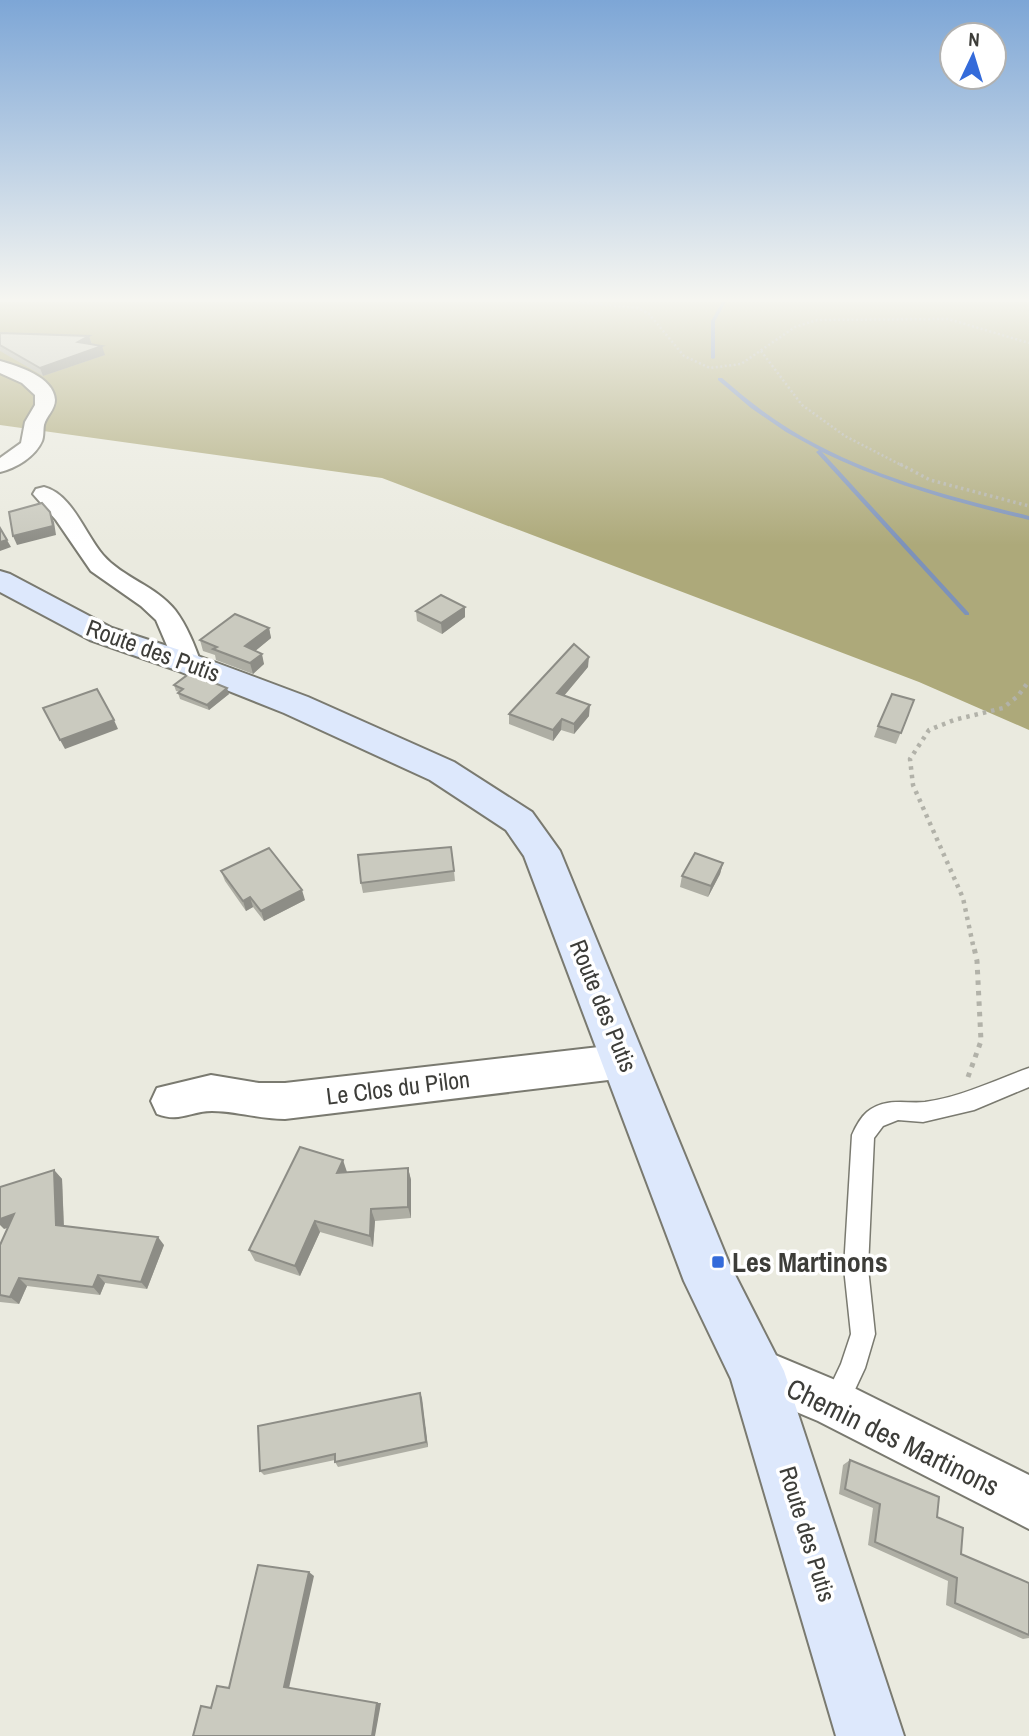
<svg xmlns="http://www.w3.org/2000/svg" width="1029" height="1736" viewBox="0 0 1029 1736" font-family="'Archivo Narrow',sans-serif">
  <rect width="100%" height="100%" fill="#eaeadf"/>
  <!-- forest -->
  <polygon fill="#ada97a" points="0,302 1029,302 1029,730 919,682 382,478 0,425"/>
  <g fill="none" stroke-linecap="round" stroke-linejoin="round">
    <!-- stream -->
    <g fill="#7d92ba" fill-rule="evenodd">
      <polygon points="722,302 726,302 715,321 715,358 713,359 711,358 711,321"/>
      <path d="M 718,378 L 722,378 C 744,397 766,415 791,430 C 864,475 947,496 1029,516 L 1029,520 C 958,503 888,484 822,452 L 969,613 L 969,615 L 965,615 L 817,453 L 816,452 L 819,450 L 786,432 L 751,408 L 718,380 Z"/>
    </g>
    <defs>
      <path id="lane" d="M 1029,1068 L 1029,1087 L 974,1110 L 923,1122 L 898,1120 L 883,1126 L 874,1138 L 868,1268 L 875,1334 L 865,1368 L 844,1413 L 835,1417 L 826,1413 L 822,1404 L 841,1364 L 851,1334 L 844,1268 L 852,1135 C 855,1128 861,1117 867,1112 C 886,1097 905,1104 925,1102 C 962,1097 995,1080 1029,1068 Z"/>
      <g id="street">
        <path d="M 0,361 C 18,366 54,377 55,400 C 55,410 46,416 44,425 C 43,430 44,436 42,441 C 35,457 16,468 0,472 L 0,458 L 21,443 L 25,422 L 35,405 L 35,395 L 22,383 L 0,373 Z"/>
        <path d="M 44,487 C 72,494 85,534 103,555 C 123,578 156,586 175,610 C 187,626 194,644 201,663 L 197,669 L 187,671 L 177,669 L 156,620 L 141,606 L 91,571 L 56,520 L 33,494 L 36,489 Z"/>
        <path d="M 625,1044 L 639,1049 L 644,1061 L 639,1073 L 625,1078 L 285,1119 C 259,1119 236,1111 212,1111 C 190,1111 180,1123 157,1114 L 151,1101 L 157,1088 L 211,1075 L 259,1083 L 285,1083 Z"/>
        <polygon points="756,1347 852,1387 1029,1475 1029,1529 818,1421 739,1388 732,1371 739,1354"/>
      </g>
      <polygon id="secondary" points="0,571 10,574 112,628 198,656 308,697 454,762 532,812 560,851 729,1263 784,1371 904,1736 836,1736 731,1379 684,1281 524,856 506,830 430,780 284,713 176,670 90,640 0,592"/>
    </defs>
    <!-- lane casing -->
    <use href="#lane" stroke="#7a7a70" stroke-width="3"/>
    <!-- street casing -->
    <use href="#street" stroke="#7a7a70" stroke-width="4"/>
    <!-- secondary casing -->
    <use href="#secondary" stroke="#7a7a70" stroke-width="4"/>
    <!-- path-far3 -->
    <g stroke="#b2b2a9" stroke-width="2.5" stroke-dasharray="2 2.5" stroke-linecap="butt">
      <polyline points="578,302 638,308 649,314 684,356 710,368 741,364 795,327 817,320 948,319 1029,343"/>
      <polyline points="761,351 802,405 845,436 903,466"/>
    </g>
    <!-- path-far2 -->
    <polyline stroke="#b2b2a9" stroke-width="3.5" stroke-dasharray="2.5 3.5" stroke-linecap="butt" points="900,464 930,480 1029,506"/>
    <!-- path-far1 -->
    <polyline stroke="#b2b2a9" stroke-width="4.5" stroke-dasharray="3.5 5" stroke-linecap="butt" points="973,945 963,898 913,785 910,759 929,730 954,720 1003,708 1018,696 1029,681"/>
    <!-- path -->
    <polyline stroke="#b2b2a9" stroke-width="5" stroke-dasharray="4.5 6" stroke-linecap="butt" points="968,1077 981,1041 977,961 973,943"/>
    <!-- lane -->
    <use href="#lane" fill="#fff" fill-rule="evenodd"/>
    <!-- street -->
    <use href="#street" fill="#fff" fill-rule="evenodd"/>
    <!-- secondary -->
    <use href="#secondary" fill="#dde8fc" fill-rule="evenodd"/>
  </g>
  <!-- wall -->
  <g fill="#aeaea4">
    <polygon points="0,333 89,336 92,344 105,355 43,376 0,351"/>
    <polygon points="416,611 465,617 442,634 417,621"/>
    <polygon points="269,628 271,638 255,651 264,664 253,674 216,660 215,655 203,651 200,640"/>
    <polygon points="588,667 564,696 589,716 574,734 561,730 553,741 509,724 509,714"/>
    <polygon points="174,685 229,694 209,710 180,699 178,693 180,692 176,691"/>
    <polygon points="914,700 896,744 874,737 878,726"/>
    <polygon points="723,863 720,874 708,897 680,887 682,876"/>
    <polygon points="221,871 305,900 264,921 253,907 246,911 225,881"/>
    <polygon points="454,871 455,881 363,893 361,883"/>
    <polygon points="408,1168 411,1180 411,1218 375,1221 373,1247 320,1232 300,1276 255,1261 249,1250 347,1172"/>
    <polygon points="54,1170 62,1179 64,1226 164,1245 147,1289 105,1283 100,1295 27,1286 19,1304 0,1302 0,1245 8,1227 4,1229"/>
    <polygon points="420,1393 428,1447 338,1467 335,1462 335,1460 264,1475 260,1471"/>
    <polygon points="850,1460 937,1517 961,1554 1029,1583 1029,1638 1023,1639 946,1605 948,1581 868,1545 873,1508 839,1494 843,1465"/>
  </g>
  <!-- shaded-wall -->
  <g fill="#8d8d86">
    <polygon points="89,336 92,345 78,342"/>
    <polygon points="102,346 105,355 43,376 40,368"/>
    <polygon points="50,512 54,522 56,535 17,545 13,536"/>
    <polygon points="7,540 11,547 0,551 0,542"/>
    <polygon points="465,607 465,617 442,634 441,623"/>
    <polygon points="269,628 271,638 248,657 245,646"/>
    <polygon points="262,654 264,664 253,674 250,663"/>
    <polygon points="589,657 588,667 557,704 557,693"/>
    <polygon points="227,688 229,694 209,710 207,705"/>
    <polygon points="590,705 589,716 574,734 574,724"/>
    <polygon points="562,719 561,730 553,741 553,730"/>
    <polygon points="114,720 118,729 65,749 60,740"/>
    <polygon points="723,863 720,874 708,897 711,886"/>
    <polygon points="302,890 305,900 264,921 261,911"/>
    <polygon points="250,897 253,907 246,911 243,901"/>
    <polygon points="343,1160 347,1172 337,1173"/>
    <polygon points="408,1168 411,1180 411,1218 408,1207"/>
    <polygon points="54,1170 62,1179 64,1233 56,1225"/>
    <polygon points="371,1209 375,1221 373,1247 370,1236"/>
    <polygon points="14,1214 22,1223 4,1229 0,1225 0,1219"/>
    <polygon points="315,1221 320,1232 300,1276 295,1266"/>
    <polygon points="158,1237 164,1245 147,1289 141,1282"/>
    <polygon points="98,1275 105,1283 100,1295 93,1287"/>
    <polygon points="19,1278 27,1286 19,1304 10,1297"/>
    <polygon points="420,1393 422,1398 428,1447 426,1442"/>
    <polygon points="309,1572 314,1576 289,1688 284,1687"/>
    <polygon points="377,1703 381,1703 375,1736 372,1736"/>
  </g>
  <!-- building -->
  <g fill="#cacabf" stroke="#8d8d86" stroke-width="2">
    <polygon points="0,333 89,336 78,342 102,346 40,368 0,345"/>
    <polygon points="42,503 50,512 53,526 13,536 9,512"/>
    <polygon points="0,528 7,540 0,542"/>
    <polygon points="441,595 465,607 441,623 416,611"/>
    <polygon points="235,614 269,628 245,646 262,654 250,663 213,649 217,647 200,640"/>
    <polygon points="574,644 589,657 557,693 590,705 574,724 562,719 553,730 509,714"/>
    <polygon points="190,673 227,688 207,705 178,693 183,689 174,685"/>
    <polygon points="97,689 114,720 60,740 43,708"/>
    <polygon points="892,694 914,700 901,733 878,726"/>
    <polygon points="451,847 454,871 361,883 358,855"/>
    <polygon points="269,848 302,890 261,911 250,897 243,901 221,871"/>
    <polygon points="695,853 723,863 711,886 682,876"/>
    <polygon points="300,1147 343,1160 337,1173 408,1168 408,1207 371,1209 370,1236 315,1221 295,1266 249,1250"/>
    <polygon points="54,1170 56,1225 158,1237 141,1282 98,1275 93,1287 19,1278 10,1297 0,1295 0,1245 14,1214 0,1219 0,1187"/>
    <polygon points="420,1393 426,1442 335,1462 335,1454 260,1471 258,1426"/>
    <polygon points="850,1460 939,1497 937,1517 963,1528 961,1554 1029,1583 1029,1635 955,1603 957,1578 875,1542 880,1504 845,1489"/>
    <polygon points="258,1565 309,1572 284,1687 377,1703 372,1736 193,1736 201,1706 211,1708 217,1686 229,1688"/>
  </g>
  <!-- sky -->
  <linearGradient id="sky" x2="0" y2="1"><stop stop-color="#7da6d6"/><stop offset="0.55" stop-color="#f6f6f1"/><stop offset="1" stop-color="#f6f6f1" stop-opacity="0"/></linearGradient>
  <rect width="1029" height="545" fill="url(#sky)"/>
  <!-- markers -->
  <rect fill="#346bda" stroke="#fff" stroke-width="2.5" x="711" y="1255" width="14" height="14" rx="3.5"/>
  <g text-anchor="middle" stroke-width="7" stroke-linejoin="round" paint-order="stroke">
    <!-- street labels -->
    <g font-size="24" fill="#3d3d39" stroke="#fff">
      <text transform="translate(153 651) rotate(20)" y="8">Route des Putis</text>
      <text transform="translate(603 1006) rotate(68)" y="8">Route des Putis</text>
      <text transform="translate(398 1088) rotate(-7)" y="8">Le Clos du Pilon</text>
      <text transform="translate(807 1534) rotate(73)" y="8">Route des Putis</text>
    </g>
    <!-- near-poi labels -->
    <g font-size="28" font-weight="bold" fill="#3d3d39" stroke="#fff" text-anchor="start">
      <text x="732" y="1272">Les Martinons</text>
    </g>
    <!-- near-street labels -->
    <g font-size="28" fill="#3d3d39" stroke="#fff">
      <text transform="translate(893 1437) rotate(26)" y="10">Chemin des Martinons</text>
    </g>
  </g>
  <!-- north arrow -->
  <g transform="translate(973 56) rotate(4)"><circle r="33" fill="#ffffff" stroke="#b1b1b0" stroke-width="2"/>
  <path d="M0-5L12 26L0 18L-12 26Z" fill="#346bda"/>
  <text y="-10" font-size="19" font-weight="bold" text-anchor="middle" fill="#3d3d39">N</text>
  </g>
</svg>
